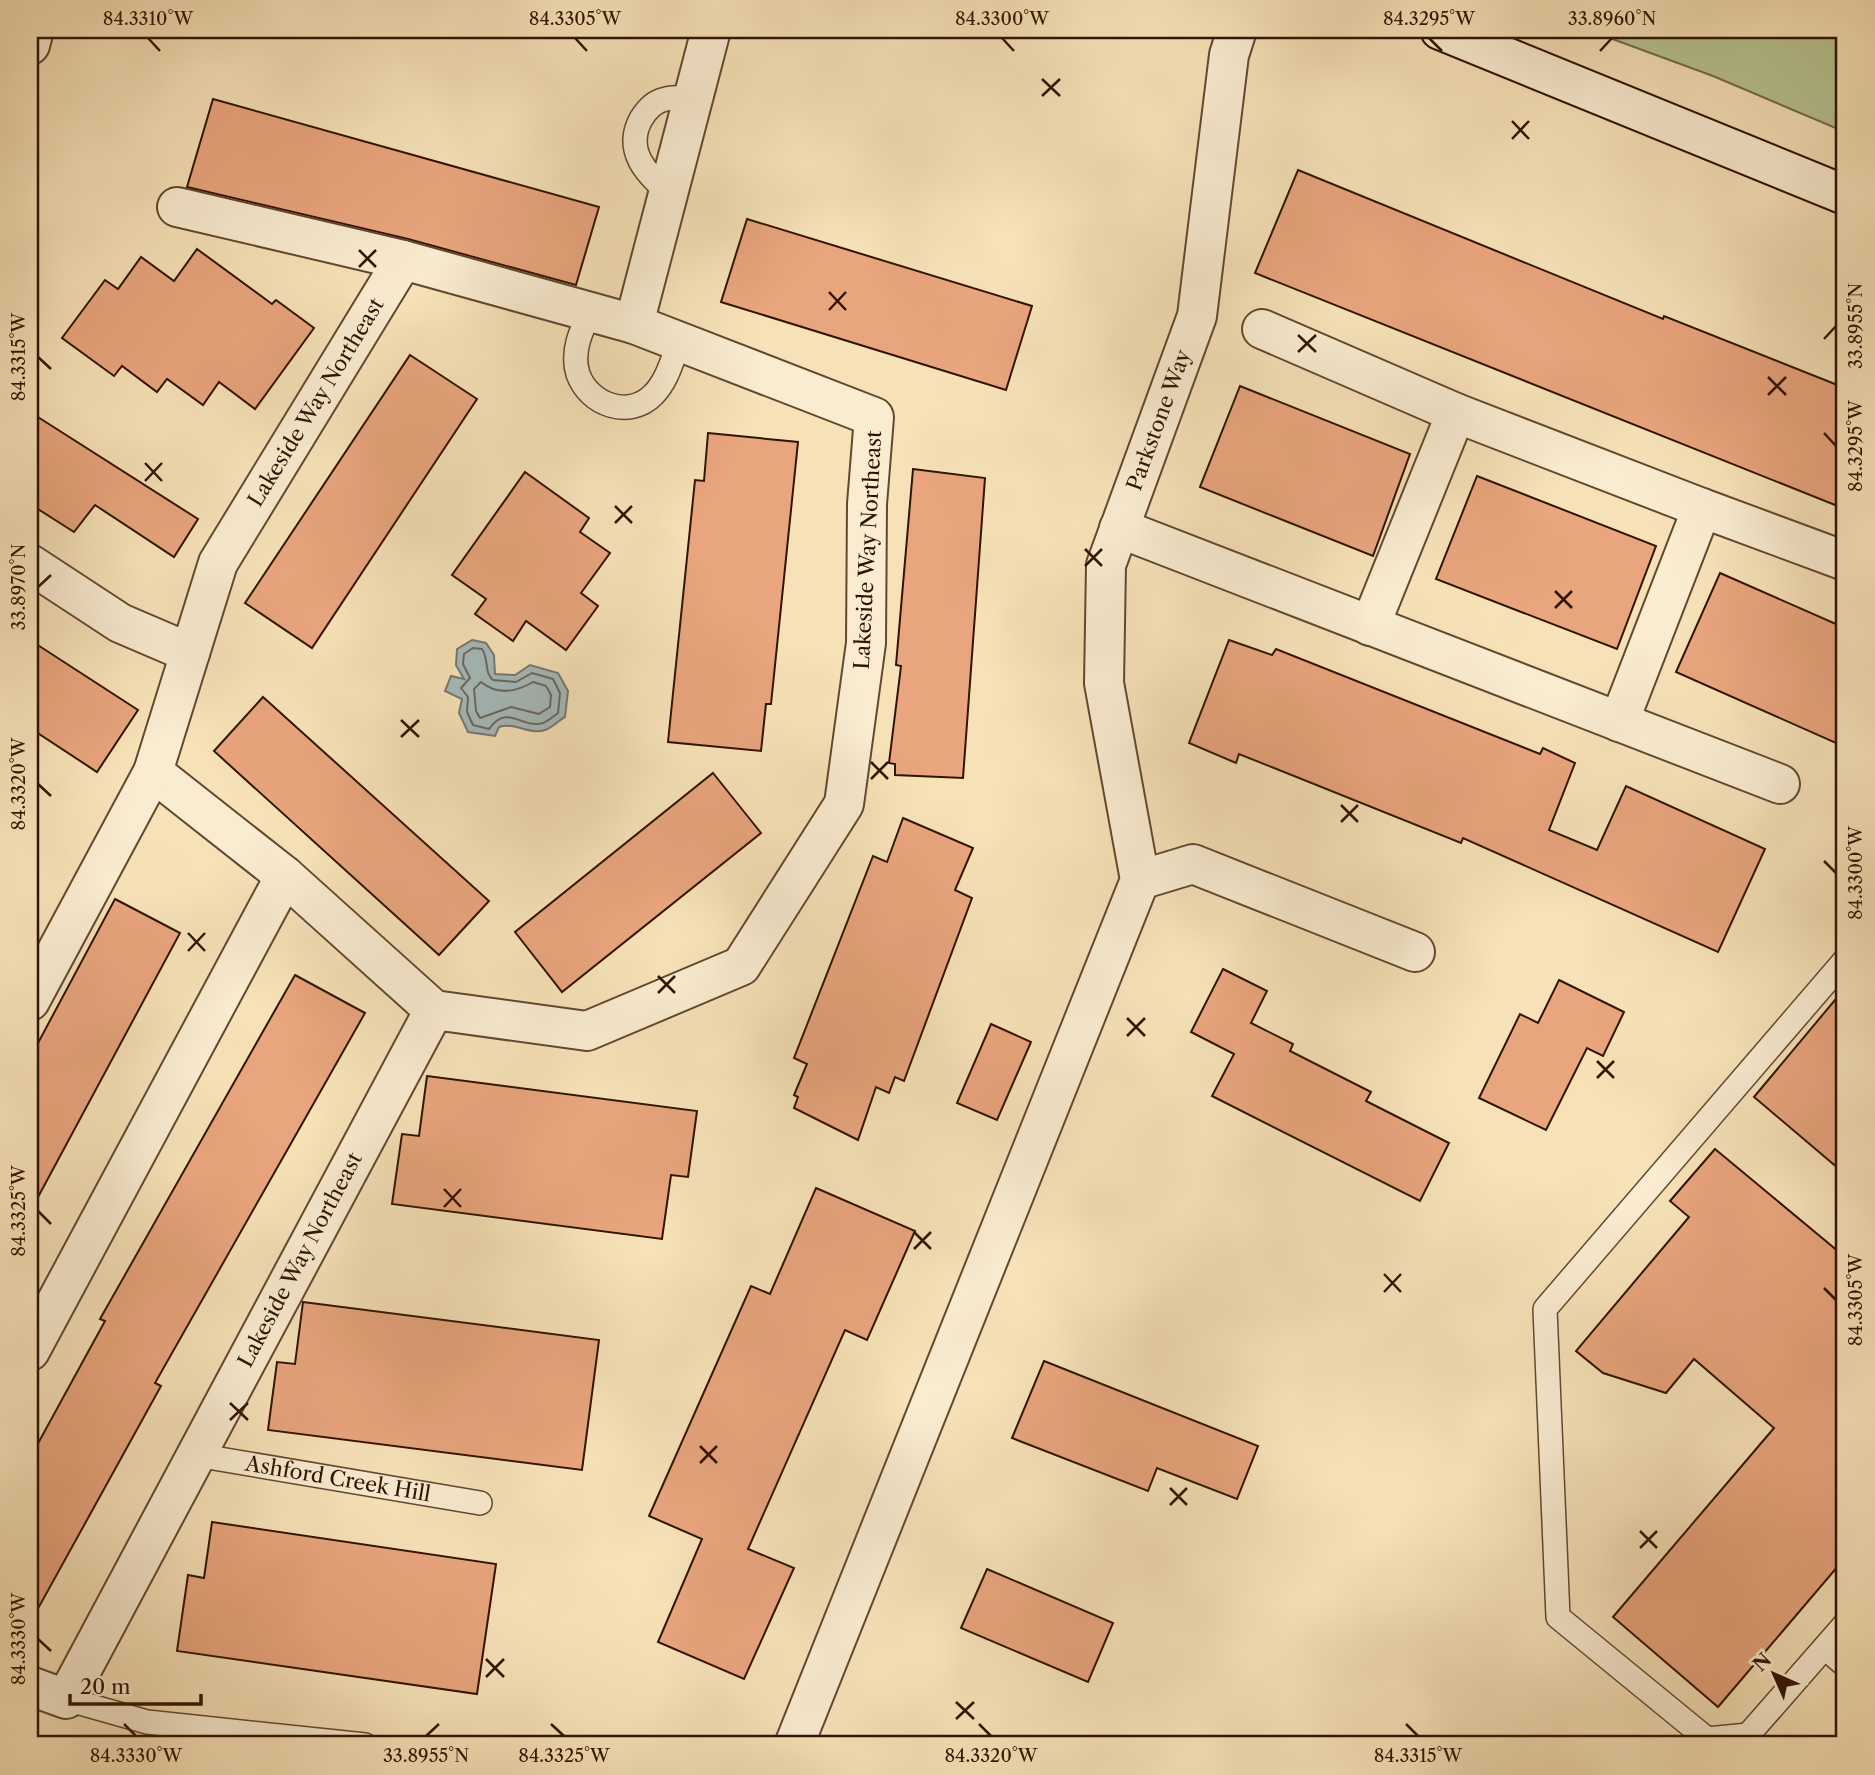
<svg xmlns="http://www.w3.org/2000/svg" width="1875" height="1775" viewBox="0 0 1875 1775" font-family="'Libre Caslon Text',serif">
  <rect width="100%" height="100%" fill="#f7e2b8"/>
  <filter id="stains"><feTurbulence type="fractalNoise" baseFrequency=".00286" numOctaves="4"/><feColorMatrix values="0 0 0 0 .2 0 0 0 0 .09 0 0 0 0 .02 0 0 0 .5 -.17"/></filter>
  <radialGradient id="worn" r=".72"><stop offset=".6" stop-color="#630" stop-opacity="0"/><stop offset="1" stop-color="#630" stop-opacity=".3"/></radialGradient>
  <!-- green -->
  <polygon fill="#b8c492" stroke="#746c4a" stroke-width="2" points="1588,30 1845,30 1845,132 1713,76"/>
  <!-- water -->
  <path fill="#a4babb" stroke="#767871" stroke-width="2" d="M 472,640 L 486,643 L 494,655 L 495,674 L 515,675 L 530,665 L 558,673 L 568,691 L 565,717 C 559,720 552,728 545,730 C 529,735 515,722 499,727 L 495,736 L 468,732 L 459,713 L 462,699 L 445,691 L 451,676 L 464,679 L 456,665 L 457,649 Z"/>
  <g fill="none" stroke-linecap="round" stroke-linejoin="round">
    <!-- shore -->
    <g stroke="#6a675e" stroke-width="2">
      <path d="M 473,648 L 482,649 C 489,659 484,673 493,680 L 516,682 L 532,673 L 553,679 L 560,693 L 558,713 C 554,716 548,721 543,723 C 521,729 508,703 489,729 L 473,725 L 467,712 L 468,697 L 461,688 L 470,678 L 463,664 L 464,654 Z"/>
      <path d="M 481,682 C 497,695 516,692 533,682 L 546,686 L 551,695 L 550,707 L 539,714 L 511,707 L 480,718 L 476,711 L 474,689 Z"/>
    </g>
  </g>
  <!-- building -->
  <g fill="#e9a57e" stroke="#301402" stroke-width="2">
    <polygon points="213,99 599,207 576,285 408,239 187,187"/>
    <polygon points="1298,170 1663,319 1664,316 1845,388 1845,509 1255,273"/>
    <polygon points="747,219 1032,306 1006,390 721,302"/>
    <polygon points="197,249 272,304 276,300 314,328 255,409 219,382 203,405 167,379 157,392 122,366 114,376 62,338 105,280 118,289 141,257 174,281"/>
    <polygon points="410,355 477,399 312,648 245,603"/>
    <polygon points="1240,386 1410,454 1373,556 1200,487"/>
    <polygon points="30,412 198,519 174,557 95,505 74,532 30,504"/>
    <polygon points="708,433 798,442 771,704 766,704 761,751 668,742 695,480 704,481"/>
    <polygon points="913,469 985,478 963,778 895,775 895,764 889,763 901,666 896,665"/>
    <polygon points="525,472 589,518 580,532 610,553 581,593 598,606 566,650 526,621 513,641 475,614 486,599 452,575"/>
    <polygon points="1477,476 1656,546 1617,649 1436,579"/>
    <polygon points="1720,573 1845,628 1845,747 1676,672"/>
    <polygon points="30,640 138,710 97,772 30,728"/>
    <polygon points="1229,640 1272,655 1276,649 1540,754 1543,748 1575,763 1549,830 1597,850 1626,786 1765,849 1718,952 1463,838 1461,843 1239,754 1236,763 1189,743"/>
    <polygon points="263,697 489,901 439,955 214,751"/>
    <polygon points="713,773 761,833 562,992 515,932"/>
    <polygon points="903,818 973,848 955,890 972,898 904,1081 895,1077 889,1093 876,1087 858,1140 794,1108 798,1097 794,1095 807,1064 794,1058 873,856 887,862"/>
    <polygon points="115,899 180,933 30,1212 30,1058"/>
    <polygon points="1223,969 1267,991 1251,1023 1293,1044 1290,1051 1371,1092 1366,1101 1449,1143 1420,1201 1212,1096 1234,1054 1191,1032"/>
    <polygon points="295,975 365,1013 155,1383 161,1386 30,1623 30,1458 105,1321 100,1319"/>
    <polygon points="1559,980 1624,1012 1603,1056 1587,1048 1546,1130 1479,1098 1520,1014 1538,1023"/>
    <polygon points="1845,988 1845,1174 1754,1097"/>
    <polygon points="991,1024 1031,1042 997,1120 957,1103"/>
    <polygon points="427,1076 697,1111 688,1177 671,1175 662,1239 392,1204 402,1134 419,1136"/>
    <polygon points="1715,1149 1845,1257 1845,1558 1718,1707 1613,1617 1774,1428 1694,1359 1666,1393 1603,1373 1576,1351 1689,1217 1670,1201"/>
    <polygon points="816,1188 915,1231 867,1340 845,1330 748,1549 794,1568 744,1679 658,1642 702,1539 649,1516 751,1286 770,1294"/>
    <polygon points="303,1302 599,1340 582,1470 268,1430 277,1362 295,1364"/>
    <polygon points="1044,1361 1258,1446 1237,1499 1157,1468 1148,1491 1012,1438"/>
    <polygon points="212,1522 496,1564 477,1694 177,1651 188,1575 204,1578"/>
    <polygon points="987,1569 1113,1623 1088,1682 961,1628"/>
  </g>
  <g fill="none" stroke-linecap="round" stroke-linejoin="round">
    <defs>
      <g id="lane">
        <path d="M 669,193 C 646,174 624,150 641,119 C 647,109 655,101 666,99 C 675,97 685,98 693,97"/>
        <path d="M 590,312 C 581,331 571,352 578,374 C 589,405 629,419 653,395 C 667,381 672,361 679,342"/>
        <polyline points="1845,960 1545,1309 1558,1617 1707,1739 1748,1735 1845,1624"/>
        <path id="s1" d="M 196,1455 L 480,1503"/>
        <polyline points="1825,1648 1845,1665"/>
        <polyline points="66,1699 147,1722 365,1745"/>
      </g>
      <g id="street">
        <polyline points="30,45 34,30"/>
        <polyline points="177,207 403,260"/>
        <polyline points="634,324 711,30"/>
        <polyline points="1262,329 1456,413"/>
        <polyline points="1119,528 1780,784"/>
        <polyline points="30,564 120,623 190,653"/>
        <polyline points="1370,626 1456,413 1702,508"/>
        <polyline points="1619,722 1702,508 1845,561"/>
        <polyline points="153,772 285,876"/>
        <polyline points="1140,880 1193,864 1415,952"/>
        <path id="s2" d="M 30,1001 L 153,772 L 218,563 L 403,260 L 634,324 L 874,417 L 867,504 L 866,643 L 844,804 L 741,966 L 587,1031 L 434,1010 L 66,1699 L 30,1686"/>
        <polyline points="30,1351 285,876 434,1010"/>
        <path id="s3" d="M 794,1745 L 1140,880 L 1104,683 L 1106,565 L 1197,316 L 1229,55 L 1237,30"/>
      </g>
      <polyline id="secondary" points="1440,30 1845,195"/>
    </defs>
    <!-- lane casing -->
    <use href="#lane" stroke="#624830" stroke-width="26"/>
    <!-- street casing -->
    <use href="#street" stroke="#624830" stroke-width="42"/>
    <!-- secondary casing -->
    <use href="#secondary" stroke="#301402" stroke-width="42"/>
    <!-- lane -->
    <use href="#lane" stroke="#faecd1" stroke-width="23"/>
    <!-- street -->
    <use href="#street" stroke="#faecd1" stroke-width="38"/>
    <!-- secondary -->
    <use href="#secondary" stroke="#faecd1" stroke-width="38"/>
  </g>
  <!-- ticks -->
  <path fill="none" stroke="#301402" stroke-width="2.5" d="M 148,38 L 160,51M 575,38 L 587,51M 1002,38 L 1014,51M 1429,38 L 1442,51M 1600,51 L 1612,38M 1042,79 L 1060,96M 1042,96 L 1060,79M 1512,121 L 1529,139M 1512,139 L 1529,121M 359,250 L 376,267M 359,267 L 376,250M 829,292 L 846,310M 829,310 L 846,292M 1298,335 L 1316,352M 1824,339 L 1836,326M 1298,352 L 1316,335M 38,357 L 51,369M 1768,377 L 1786,395M 1768,395 L 1786,377M 1824,433 L 1836,446M 145,463 L 162,481M 145,481 L 162,463M 615,506 L 632,523M 615,523 L 632,506M 1085,549 L 1102,566M 1085,566 L 1102,549M 38,587 L 51,575M 1555,591 L 1572,608M 1555,608 L 1572,591M 401,720 L 419,737M 401,737 L 419,720M 871,762 L 888,779M 871,779 L 888,762M 38,784 L 51,796M 1341,805 L 1358,822M 1341,822 L 1358,805M 1824,861 L 1836,873M 188,933 L 205,951M 188,951 L 205,933M 658,976 L 675,993M 658,993 L 675,976M 1127,1018 L 1145,1036M 1127,1036 L 1145,1018M 1597,1061 L 1614,1078M 1597,1078 L 1614,1061M 444,1189 L 461,1207M 444,1207 L 461,1189M 38,1211 L 51,1224M 914,1232 L 931,1249M 914,1249 L 931,1232M 1384,1274 L 1401,1292M 1824,1288 L 1836,1300M 1384,1292 L 1401,1274M 230,1403 L 248,1420M 230,1420 L 248,1403M 700,1446 L 717,1463M 700,1463 L 717,1446M 1170,1488 L 1187,1505M 1170,1505 L 1187,1488M 1640,1531 L 1657,1548M 1640,1548 L 1657,1531M 38,1639 L 51,1651M 486,1659 L 504,1677M 486,1677 L 504,1659M 956,1702 L 974,1719M 956,1719 L 974,1702M 124,1724 L 136,1736M 551,1724 L 564,1736M 979,1724 L 991,1736M 1406,1724 L 1418,1736M 426,1736 L 439,1724"/>
  <g text-anchor="middle" stroke-width="5" stroke-linejoin="round" paint-order="stroke">
    <!-- street labels -->
    <g font-size="21" fill="#301402" stroke="#faecd1">
      <text dy="7" stroke="none"><textPath href="#s2" startOffset="667">Lakeside Way Northeast</textPath></text>
      <text dy="7" stroke="none"><textPath href="#s3" startOffset="1404">Parkstone Way</textPath></text>
      <text transform="translate(868 550) rotate(-87)" y="7">Lakeside Way Northeast</text>
      <text transform="translate(300 1260) rotate(-62)" y="7">Lakeside Way Northeast</text>
      <text dy="7" stroke="none"><textPath href="#s1" startOffset="144">Ashford Creek Hill</textPath></text>
    </g>
  </g>
  <!-- margin -->
  <rect width="1875" height="1775" fill="none" stroke="#f7e2b8" stroke-width="77"/>
  <!-- north arrow -->
  <g transform="translate(1774 1674) rotate(315)" stroke="#faecd1" stroke-width="5" paint-order="stroke">
  <path d="M0-5L12 26L0 18L-12 26Z" fill="#301402"/>
  <text y="-10" font-size="19" font-weight="bold" text-anchor="middle" fill="#301402">N</text>
  </g>
  <!-- scale -->
  <path d="M70 1694v10h131v-10" fill="none" stroke="#301402" stroke-width="3.5"/>
  <text x="80" y="1694" font-size="21" fill="#301402" stroke="#faecd1" stroke-width="5" paint-order="stroke">20 m</text>
  <rect x="38" y="38" width="1798" height="1698" fill="none" stroke="#301402" stroke-width="2.5"/>
  <g font-size="18" text-anchor="middle" fill="#301402">
    <text x="148" y="25">84.3310°W</text>
    <text x="575" y="25">84.3305°W</text>
    <text x="1002" y="25">84.3300°W</text>
    <text x="1429" y="25">84.3295°W</text>
    <text x="1612" y="25">33.8960°N</text>
    <text transform="translate(1856 326) rotate(-90)" y="6">33.8955°N</text>
    <text transform="translate(19 357) rotate(-90)" y="6">84.3315°W</text>
    <text transform="translate(1856 446) rotate(-90)" y="6">84.3295°W</text>
    <text transform="translate(19 587) rotate(-90)" y="6">33.8970°N</text>
    <text transform="translate(19 784) rotate(-90)" y="6">84.3320°W</text>
    <text transform="translate(1856 873) rotate(-90)" y="6">84.3300°W</text>
    <text transform="translate(19 1211) rotate(-90)" y="6">84.3325°W</text>
    <text transform="translate(1856 1300) rotate(-90)" y="6">84.3305°W</text>
    <text transform="translate(19 1639) rotate(-90)" y="6">84.3330°W</text>
    <text x="136" y="1762">84.3330°W</text>
    <text x="426" y="1762">33.8955°N</text>
    <text x="564" y="1762">84.3325°W</text>
    <text x="991" y="1762">84.3320°W</text>
    <text x="1418" y="1762">84.3315°W</text>
  </g>
  <rect width="100%" height="100%" filter="url(#stains)"/>
  <rect width="100%" height="100%" fill="url(#worn)"/>
</svg>
